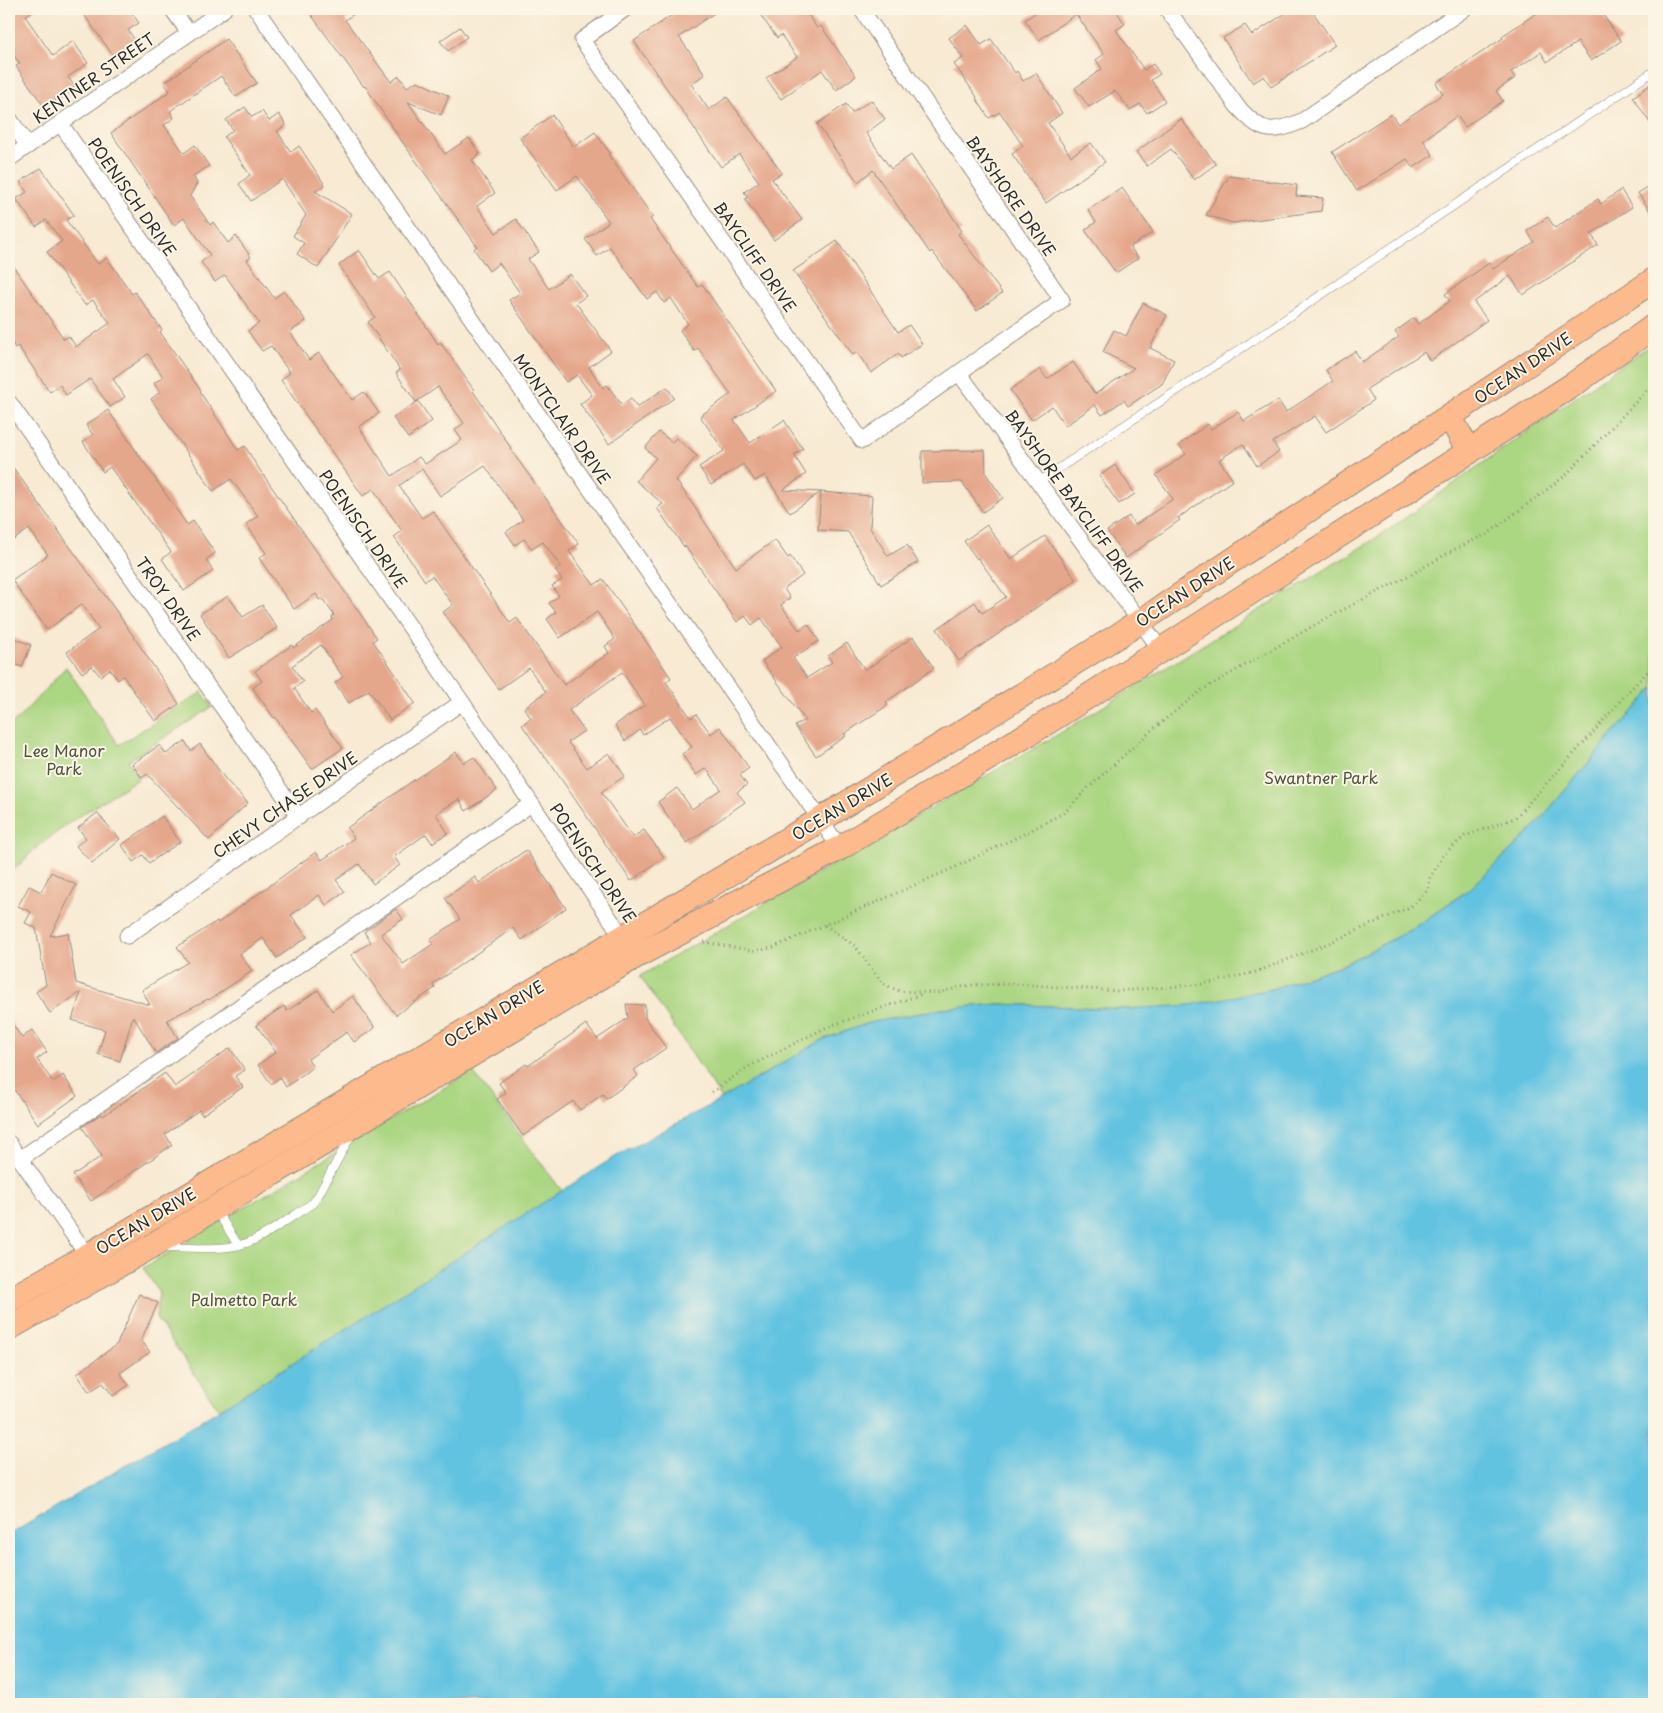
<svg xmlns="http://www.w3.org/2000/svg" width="1663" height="1713" viewBox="0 0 1663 1713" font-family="'Playpen Sans',sans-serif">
  <rect width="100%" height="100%" fill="#fcf5e5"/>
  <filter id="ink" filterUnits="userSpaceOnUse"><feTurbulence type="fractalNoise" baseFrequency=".02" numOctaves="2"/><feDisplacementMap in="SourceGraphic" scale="10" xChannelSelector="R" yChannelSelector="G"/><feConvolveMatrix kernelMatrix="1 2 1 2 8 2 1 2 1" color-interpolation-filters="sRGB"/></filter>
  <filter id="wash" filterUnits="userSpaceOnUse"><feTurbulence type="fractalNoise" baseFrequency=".0096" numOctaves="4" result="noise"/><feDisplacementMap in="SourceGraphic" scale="20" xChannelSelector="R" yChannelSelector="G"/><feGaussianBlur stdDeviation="1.12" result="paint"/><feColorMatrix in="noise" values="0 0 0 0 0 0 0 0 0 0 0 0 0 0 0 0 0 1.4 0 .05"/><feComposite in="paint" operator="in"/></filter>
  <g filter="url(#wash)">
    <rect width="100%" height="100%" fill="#f8ead3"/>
    <!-- green -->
    <g fill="#abd682" stroke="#6b8056">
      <polygon points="1654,342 1654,688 1611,736 1530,832 1471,888 1412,929 1344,964 1272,989 1190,1006 1126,1009 999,1004 941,1009 869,1023 824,1039 722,1099 640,976 1057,735 1381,535"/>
      <polygon points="66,667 119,745 202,692 212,707 128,761 139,778 70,822 35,849 9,875 9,726 18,719"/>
      <polygon points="472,1071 562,1191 219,1410 156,1318 159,1292 143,1268"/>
    </g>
    <!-- water -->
    <polygon fill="#62c3e1" stroke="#467786" points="1654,688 1654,1704 9,1704 9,1535 219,1410 613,1158 722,1099 824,1039 869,1023 941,1009 999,1004 1126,1009 1190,1005 1272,989 1345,964 1412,929 1471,888 1530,832 1611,736"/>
    <g id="blocks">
      <!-- building -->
      <g fill="#e5a78c" fill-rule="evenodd">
        <polygon points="9,9 36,9 25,16 53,56 73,41 88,63 68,77 75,87 45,108 16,66 20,64 9,49"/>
        <polygon points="95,9 129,9 139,23 128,30 136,42 114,57 85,16"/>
        <polygon points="307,9 361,9 345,20 391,82 399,76 407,87 417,81 449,96 441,115 408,102 445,154 469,138 480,154 472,160 495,193 477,206 496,233 516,219 539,252 528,259 549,289 570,274 586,296 576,303 611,351 589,367 603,388 607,385 622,405 631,398 637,407 667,387 674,398 609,444 580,404 592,395 577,375 566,382 509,300 520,293 499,263 489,271 474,249 477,246 401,140 365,86 364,87"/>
        <polygon points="681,9 720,9 679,37 705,74 691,84 709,110 727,97 782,173 772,179 802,220 774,240 745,199 748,197 744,192 759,182 739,154 721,167 634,41"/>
        <polygon points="756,9 804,9 817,28 821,26 856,76 836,90 822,70 781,99 766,78 797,57 781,35 777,38"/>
        <polygon points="1041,9 1115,9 1125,24 1116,30 1144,70 1153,64 1160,74 1151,80 1165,101 1147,113 1140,104 1130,110 1115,91 1089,107 1075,88 1102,69 1096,60 1104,54 1076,14 1039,40 1025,20"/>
        <polygon points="1292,9 1311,9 1335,45 1271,87 1264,76 1253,83 1223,38 1245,25 1252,35"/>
        <polygon points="1543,9 1599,9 1621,41 1591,61 1578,42 1547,62 1541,52 1511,72 1515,78 1496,91 1503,101 1465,127 1457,116 1423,140 1433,155 1413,168 1407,159 1357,191 1332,152 1391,114 1398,124 1443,94 1436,83 1503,38 1502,36"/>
        <polygon points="967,25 981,45 991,39 1015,73 1017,71 1023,81 1036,73 1062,113 1048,123 1071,156 1091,143 1105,162 1046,203 1012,154 1023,146 1000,112 989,118 976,98 977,97 954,64 963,58 949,38"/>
        <polygon points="460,27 467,37 448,51 440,41"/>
        <path d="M 226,39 L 257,83 L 236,97 L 221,76 L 170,111 L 174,118 L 164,125 L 184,153 L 195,145 L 209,166 L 193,176 L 197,183 L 190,196 L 210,225 L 213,222 L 228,243 L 236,236 L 251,257 L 247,260 L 274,298 L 284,291 L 306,321 L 290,332 L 309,360 L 319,353 L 352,400 L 364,392 L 379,413 L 359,427 L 392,476 L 419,457 L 425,464 L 462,440 L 455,430 L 464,423 L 438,387 L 416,402 L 396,373 L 400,370 L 368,322 L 375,317 L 339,265 L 359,250 L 379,279 L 390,272 L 438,344 L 440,342 L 474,390 L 473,391 L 511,448 L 510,449 L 579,544 L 569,551 L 594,585 L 603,579 L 671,678 L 666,682 L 691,718 L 696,714 L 711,734 L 720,727 L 749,768 L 740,775 L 747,785 L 737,792 L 745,802 L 687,843 L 658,802 L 677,788 L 692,809 L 721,789 L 706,768 L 696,775 L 682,754 L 692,747 L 670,717 L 643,735 L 640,730 L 625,741 L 615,725 L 645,705 L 622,672 L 569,710 L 584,731 L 568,742 L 587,768 L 609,753 L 625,776 L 601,792 L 633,837 L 644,830 L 664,857 L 631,881 L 546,757 L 545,758 L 522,725 L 531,718 L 524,708 L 546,692 L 529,668 L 499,689 L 443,612 L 453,605 L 432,576 L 425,581 L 394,537 L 402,531 L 373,489 L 363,496 L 281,380 L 290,373 L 271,346 L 262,351 L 248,331 L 259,323 L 225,275 L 215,282 L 201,262 L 210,255 L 184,218 L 174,225 L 111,133 L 170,91 L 164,83 ZM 485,466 L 523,520 L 506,532 L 515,545 L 524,539 L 532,549 L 543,542 L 561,567 L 555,570 L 562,580 L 552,586 L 559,596 L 549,603 L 556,612 L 547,619 L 560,638 L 597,612 L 615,639 L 605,646 L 609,653 L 564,685 L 517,618 L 510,623 L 433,511 L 422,518 L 399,486 L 422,469 L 440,496 Z"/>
        <polygon points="1654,82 1654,129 1633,97"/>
        <polygon points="871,100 885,119 866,133 891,169 911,155 962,231 958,234 1002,293 977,311 932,251 930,253 873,170 858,182 817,124 846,104 852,113"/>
        <polygon points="245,107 252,117 262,111 269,121 279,114 286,125 277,131 291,152 299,146 325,185 315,191 352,214 318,268 297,254 304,243 293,236 306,215 282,179 251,201 239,184 250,175 224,137 233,130 226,120"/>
        <polygon points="552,115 574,147 595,132 610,153 608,154 653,217 650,219 698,287 702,284 776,391 734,420 750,443 784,420 803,449 794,455 806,474 783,490 821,492 790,513 765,475 755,481 743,464 711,485 699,467 724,451 700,416 731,394 698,348 694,351 680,330 688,324 671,298 664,303 657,292 647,299 610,247 597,256 585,239 609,222 577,176 557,190 520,138"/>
        <polygon points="1181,119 1216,164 1194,180 1171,149 1147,166 1136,152"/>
        <polygon points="41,168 74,215 66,220 98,264 107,258 132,294 135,292 162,330 160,332 201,391 200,392 238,450 245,446 255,463 377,638 373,641 415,703 390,720 369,690 349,703 335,683 343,677 321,645 292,666 303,682 294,688 311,713 315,710 343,748 312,769 275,717 274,718 253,688 262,681 255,671 292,645 293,648 333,620 332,617 334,615 322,598 319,600 316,594 294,609 259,558 266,553 246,524 258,516 231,479 213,491 151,399 160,392 154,383 163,377 148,354 113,379 125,397 110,407 90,379 66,395 60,385 50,392 18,346 15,348 9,338 9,260 64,339 69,336 76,347 110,323 93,300 85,305 47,252 62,241 46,220 36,227 16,199 27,192 20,182"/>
        <polygon points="1229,176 1297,185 1296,196 1323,198 1321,211 1233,223 1206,215"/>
        <polygon points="1654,183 1654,217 1638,193"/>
        <polygon points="1122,188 1153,232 1130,247 1138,258 1116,273 1085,230 1096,222 1088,210"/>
        <polygon points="1621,190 1632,207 1591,234 1598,245 1523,295 1510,276 1474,302 1487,320 1430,361 1424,352 1367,389 1374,400 1326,432 1315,416 1273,442 1279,452 1257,466 1243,444 1219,460 1233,480 1178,518 1180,520 1126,558 1107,531 1129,516 1135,525 1173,499 1156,475 1186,454 1179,445 1208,424 1211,429 1238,412 1244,421 1278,400 1286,412 1333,381 1326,370 1355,351 1362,362 1399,337 1395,332 1414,318 1418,324 1450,301 1445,294 1489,263 1493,269 1534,242 1527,231 1548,217 1555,228 1598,199 1601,204"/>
        <polygon points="837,241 898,332 909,325 922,344 901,358 898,354 871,373 857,352 853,355 793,271"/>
        <polygon points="1143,303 1167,315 1150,348 1174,360 1162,384 1128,406 1124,400 1102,415 1095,405 1065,426 1052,406 1032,420 1010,390 1040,369 1047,379 1073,362 1095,394 1134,368 1103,352 1114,330 1126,336"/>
        <polygon points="418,401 432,421 408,438 393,418"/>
        <polygon points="108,410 187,525 193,521 215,553 206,560 213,571 184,591 162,559 171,552 110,467 103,472 83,442 93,435 86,425"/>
        <polygon points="659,432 672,442 676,438 697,456 676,480 736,568 775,540 788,558 790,556 803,575 784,589 790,598 781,605 799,630 808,624 819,641 793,658 807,678 832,662 828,656 847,643 865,670 913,637 934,668 886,702 888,705 844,734 846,736 816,756 795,726 805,720 762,661 782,647 761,618 752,625 745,616 737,622 685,546 684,547 657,508 663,504 636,481 656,458 645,448"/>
        <polygon points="985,450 986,474 1003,498 983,512 962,482 922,483 922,451"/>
        <polygon points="9,462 119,615 179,704 155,721 123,676 118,680 110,669 100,676 92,666 82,673 67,652 99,629 82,604 47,630 12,580 48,555 29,529 9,543"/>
        <polygon points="1115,465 1135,494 1119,504 1099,476"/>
        <polygon points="821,492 872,496 870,528 888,556 907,545 918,562 881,585 848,532 818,530"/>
        <polygon points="987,525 1011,559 1045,536 1076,580 959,661 937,629 975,602 982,613 1006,597 978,558 977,559 964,541"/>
        <polygon points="228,596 243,617 262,605 277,628 229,658 200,614"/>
        <polygon points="9,636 31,645 22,667 9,662"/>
        <polygon points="185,741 191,751 200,744 226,780 248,803 209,840 147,774 142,778 132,764 160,745 166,754"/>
        <polygon points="456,752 464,763 474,757 497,790 466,811 459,799 436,814 448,833 432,843 426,834 394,857 400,865 373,884 359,864 336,880 345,892 326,905 319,895 291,915 307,937 277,958 263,938 240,954 252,971 209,1000 208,999 167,1020 178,1038 156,1053 133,1016 120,1061 98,1054 105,1030 72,1020 81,992 50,1013 36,992 46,985 36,928 25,923 31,912 18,906 29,886 41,892 51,872 76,885 50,936 68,933 76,983 150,1005 142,990 188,962 177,947 217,921 218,923 316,852 322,860 354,838 347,828 411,782"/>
        <polygon points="97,813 120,839 92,863 76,846 86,838 78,828"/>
        <polygon points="162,816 180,842 149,863 143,855 133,862 122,845"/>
        <polygon points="526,850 566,908 522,940 513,928 433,984 435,988 396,1015 351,955 371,942 364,932 396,909 403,919 381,934 403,964 433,944 430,940 460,919 445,898 475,877 479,883"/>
        <polygon points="318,990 332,1011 353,996 375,1028 354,1042 347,1032 308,1059 313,1067 286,1087 280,1077 271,1084 258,1065 276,1052 256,1025 284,1006 287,1011"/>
        <polygon points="626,1004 645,1005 645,1018 666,1048 634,1070 638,1076 606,1099 603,1094 580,1110 573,1101 523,1136 497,1099 506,1093 499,1083 526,1064 528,1066 586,1024 597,1039 628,1018"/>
        <polygon points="9,1019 22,1038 32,1030 47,1052 37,1059 53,1082 63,1075 77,1096 38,1124 9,1082"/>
        <polygon points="230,1048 245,1070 235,1076 243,1087 202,1115 199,1110 165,1134 172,1145 91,1201 73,1175 102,1156 82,1127 101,1114 103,1116 165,1073 175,1087"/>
        <polygon points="139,1294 158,1303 141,1340 150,1352 120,1373 129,1385 113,1396 103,1383 89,1392 77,1374 117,1344"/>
      </g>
    </g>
  </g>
  <g filter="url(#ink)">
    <use href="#blocks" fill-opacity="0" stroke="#928a7f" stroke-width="1"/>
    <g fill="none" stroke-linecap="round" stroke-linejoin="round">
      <defs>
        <g id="service">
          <polyline points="1038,482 1248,344 1654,71"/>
          <polyline points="216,1210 238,1245"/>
          <path d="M 164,1247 C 194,1247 229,1253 256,1239 C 276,1229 294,1215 313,1203 L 319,1194 L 351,1135"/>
        </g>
        <g id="minor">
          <polyline points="172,9 189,33"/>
          <polyline points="256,9 840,848"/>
          <polyline points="625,9 582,40 862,441 1062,300 861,9"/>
          <path d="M 1167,9 L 1237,106 C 1261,132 1269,135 1302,121 L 1464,9"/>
          <polyline points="9,118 28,146"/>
          <polyline points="60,123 462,702 628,945"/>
          <polyline points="9,159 224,9"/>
          <polyline points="959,373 1161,650"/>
          <polyline points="9,402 299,817"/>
          <polyline points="127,936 462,702"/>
          <polyline points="9,1143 92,1262"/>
          <polyline points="20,1159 531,804"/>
        </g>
        <g id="primary">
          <polyline points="1450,417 1469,452"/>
          <polyline points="9,1300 87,1256 820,820 1140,622 1654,280"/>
          <polyline points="9,1328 150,1247 636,956 840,848 1043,725 1161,650 1574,384 1654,326"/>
        </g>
      </defs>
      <!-- service casing -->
      <use href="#service" stroke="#928a7f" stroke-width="9"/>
      <!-- minor casing -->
      <use href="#minor" stroke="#928a7f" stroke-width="17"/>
      <!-- primary casing -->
      <use href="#primary" stroke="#928a7f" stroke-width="26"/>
      <!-- path -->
      <g stroke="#928a7f" stroke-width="3" stroke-dasharray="1 4" stroke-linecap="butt">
        <polyline points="825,925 855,946 883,984 899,991 937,993 969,985 1017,984 1118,991 1205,984 1256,972 1329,943 1410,907 1428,890 1430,878 1444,854 1465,836 1515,818 1589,737 1626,694 1654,665"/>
        <polyline points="704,942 753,951 772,948 947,871 1024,834 1065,812 1088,788 1152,730 1202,690 1327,618 1412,574 1457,548 1489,533 1565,476 1654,383"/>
        <polyline points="712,1092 748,1067 827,1027 922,994"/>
      </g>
      <!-- service -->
      <use href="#service" stroke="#fff" stroke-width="8"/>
      <!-- minor -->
      <use href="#minor" stroke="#fff" stroke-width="15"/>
      <!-- primary -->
      <use href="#primary" stroke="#fcba8d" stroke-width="24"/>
    </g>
  </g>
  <g text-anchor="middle" stroke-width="4" stroke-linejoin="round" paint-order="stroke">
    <!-- street labels -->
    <g font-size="16" fill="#2b2b2b" stroke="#fcf5e5">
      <text transform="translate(94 78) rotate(-35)" y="6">KENTNER STREET</text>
      <text transform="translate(1011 196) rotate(55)" y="6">BAYSHORE DRIVE</text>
      <text transform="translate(132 197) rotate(55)" y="6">POENISCH DRIVE</text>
      <text transform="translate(755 257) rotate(55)" y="6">BAYCLIFF DRIVE</text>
      <text transform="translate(1523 368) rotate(-34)" y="6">OCEAN DRIVE</text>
      <text transform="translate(562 419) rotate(55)" y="6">MONTCLAIR DRIVE</text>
      <text transform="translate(1074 501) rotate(54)" y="6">BAYSHORE BAYCLIFF DRIVE</text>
      <text transform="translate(363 529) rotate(55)" y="6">POENISCH DRIVE</text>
      <text transform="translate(1185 592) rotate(-33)" y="6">OCEAN DRIVE</text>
      <text transform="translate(168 599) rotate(55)" y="6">TROY DRIVE</text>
      <text transform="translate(285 805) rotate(-35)" y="6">CHEVY CHASE DRIVE</text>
      <text transform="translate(842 807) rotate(-31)" y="6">OCEAN DRIVE</text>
      <text transform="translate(593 863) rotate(56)" y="6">POENISCH DRIVE</text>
      <text transform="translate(494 1014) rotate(-31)" y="6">OCEAN DRIVE</text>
      <text transform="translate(146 1221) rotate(-31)" y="6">OCEAN DRIVE</text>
    </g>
    <!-- park labels -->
    <g font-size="16" fill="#4b5641" stroke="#fcf5e5">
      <text x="64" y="757">Lee Manor<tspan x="64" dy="18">Park</tspan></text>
      <text x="1321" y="784">Swantner Park</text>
      <text x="244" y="1306">Palmetto Park</text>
    </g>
  </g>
  <!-- margin -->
  <rect width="1663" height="1713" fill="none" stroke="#fcf5e5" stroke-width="30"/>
</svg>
